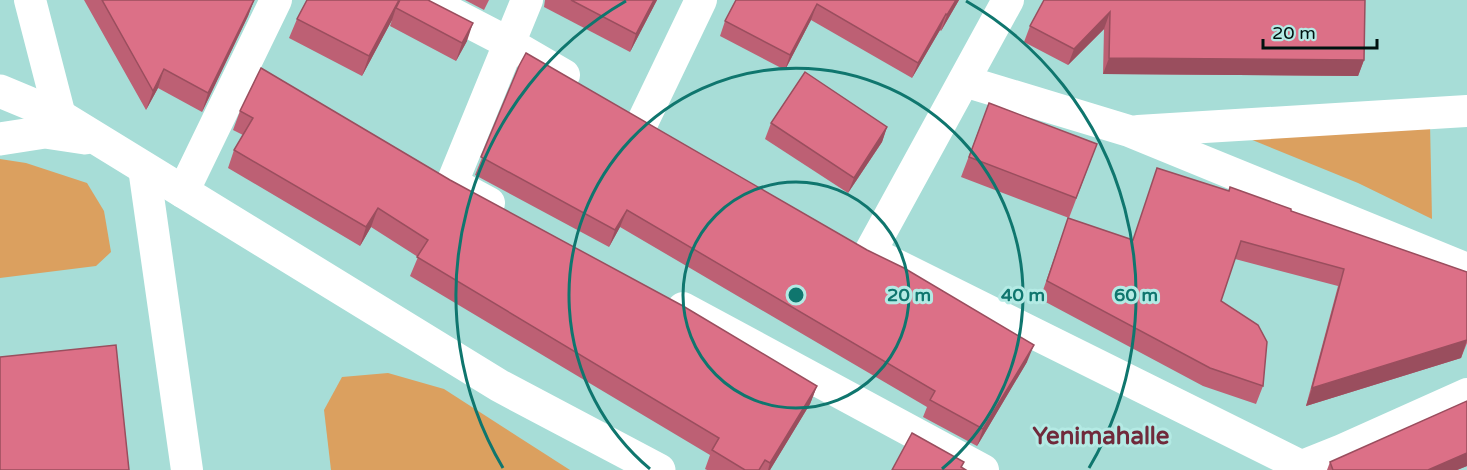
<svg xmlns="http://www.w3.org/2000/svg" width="1467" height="470" viewBox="0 0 1467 470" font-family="'Varela Round',sans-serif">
  <rect width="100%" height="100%" fill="#a7ddd7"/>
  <!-- green -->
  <g fill="#dba05f">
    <polygon points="1430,123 1432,219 1358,183 1245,137"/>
    <polygon points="0,159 26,163 87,183 104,211 111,252 96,266 0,278"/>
    <polygon points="388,373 444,389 570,470 331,470 324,410 342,377"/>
  </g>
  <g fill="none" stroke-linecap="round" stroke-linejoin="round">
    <!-- street -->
    <g stroke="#fff" stroke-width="32">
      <polyline points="30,0 60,116"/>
      <polyline points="426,0 509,43 564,75"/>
      <polyline points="964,81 1129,131 1467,269"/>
      <polyline points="643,121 701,0"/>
      <polyline points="1138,131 1467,111"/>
      <polyline points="144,168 187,470"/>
      <polyline points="183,192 276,0"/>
      <polyline points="489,203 452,183 527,0"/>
      <polyline points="870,252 1008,0"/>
      <polyline points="872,253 1301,466"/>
      <polyline points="683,308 983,470"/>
      <polyline points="1292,470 1342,450 1467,394"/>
    </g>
    <!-- secondary -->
    <g stroke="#fff" stroke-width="33">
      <polyline points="0,91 60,116 500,386 659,470"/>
      <polyline points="0,139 45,132 85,138"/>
    </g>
  </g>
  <!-- wall -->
  <g fill="#bd6074">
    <polygon points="84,0 254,0 248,16 202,112 158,88 146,110"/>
    <polygon points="428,0 467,41 456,61 390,26 392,20 362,76 289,38 297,19"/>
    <polygon points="465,0 489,0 484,10"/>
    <polygon points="545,0 657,0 630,52 544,7"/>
    <polygon points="736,0 959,0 941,31 940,30 912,78 811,20 785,70 720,36 725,21"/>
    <polygon points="1044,0 1364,60 1358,76 1103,74 1104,29 1068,65 1024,42 1030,26"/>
    <polygon points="519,66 1027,362 977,446 923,417 927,407 620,227 609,247 475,175"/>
    <polygon points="989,103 1097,144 1069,218 961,177"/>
    <polygon points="240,111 450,180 817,386 810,404 770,470 707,470 705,469 710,455 410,276 418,257 371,227 360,246 228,168 234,150 243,135 233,130"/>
    <polygon points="771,123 887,127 882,142 848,193 765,139"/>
    <polygon points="1291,211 1467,272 1467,343 1461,358 1306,406 1338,286 1235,259 1221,301 1263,386 1256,404 1203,386 1040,299 1068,218 1132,240"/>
    <polygon points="1467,401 1467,466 1457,470 1327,470 1330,462"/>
  </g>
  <!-- shaded-wall -->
  <g fill="#9a4e5e">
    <polygon points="254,0 248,16 202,112 208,93"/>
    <polygon points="399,0 402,0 396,8 392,20 362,76 369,56"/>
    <polygon points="654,0 657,0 630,52 636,34"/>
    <polygon points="956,0 959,0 941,31 947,15"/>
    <polygon points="817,4 811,20 785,70 790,55"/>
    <polygon points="1110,12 1104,29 1068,65 1074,49"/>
    <polygon points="946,14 940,30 912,78 918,63"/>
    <polygon points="473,23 467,41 456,61 462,43"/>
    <polygon points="1109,58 1364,60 1358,76 1103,74"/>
    <polygon points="164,69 158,88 146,110 153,91"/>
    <polygon points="887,127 882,142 848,193 854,178"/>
    <polygon points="378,208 371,227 360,246 366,227"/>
    <polygon points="627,210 620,227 609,247 615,230"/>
    <polygon points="1467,340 1461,358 1306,406 1312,388"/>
    <polygon points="1034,345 1027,362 977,446 983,429"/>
    <polygon points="817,386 810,404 770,470 768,470 770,463"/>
    <polygon points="1467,453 1467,466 1457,470 1428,470"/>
  </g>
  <!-- building -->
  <g fill="#dc7087" stroke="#9a4e5e" stroke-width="1.5">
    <polygon points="102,0 254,0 208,93 164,69 153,91"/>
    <polygon points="307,0 399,0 369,56 297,19"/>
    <polygon points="400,0 428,0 473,23 462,43 396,8"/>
    <polygon points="571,0 654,0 636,34"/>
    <polygon points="736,0 956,0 947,15 946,14 918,63 817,4 790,55 725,21"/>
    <polygon points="1044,0 1365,0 1364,60 1109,58 1110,12 1074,49 1030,26"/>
    <polygon points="526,53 867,250 904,268 1034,345 983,429 930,400 935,391 627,210 615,230 481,157 519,66"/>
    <polygon points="261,68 450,180 683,306 817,386 770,463 765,460 759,470 745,470 712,450 719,438 417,257 428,240 378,208 366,227 234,150 253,118 240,111"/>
    <polygon points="805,72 887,127 854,178 771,123"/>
    <polygon points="989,103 1097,144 1076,198 969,157"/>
    <polygon points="1157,168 1229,191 1230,187 1291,209 1291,211 1467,272 1467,340 1312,388 1344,269 1241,241 1221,301 1258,325 1267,342 1263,386 1210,368 1047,281 1068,218 1133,240"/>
    <polygon points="116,345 129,470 0,470 0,357"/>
    <polygon points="1467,401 1467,453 1428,470 1333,470 1330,462"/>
    <polygon points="912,433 964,462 961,467 966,470 892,470"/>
  </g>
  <!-- distance rings -->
  <g fill="none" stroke="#0f766e" stroke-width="3">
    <circle cx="796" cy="295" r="113"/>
    <path d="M650 469A227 227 0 1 1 942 469"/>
    <path d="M503 468A340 340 0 0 1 626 1M966 1A340 340 0 0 1 1089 468"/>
  </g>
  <g text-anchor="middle" stroke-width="6" stroke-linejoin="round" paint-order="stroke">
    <!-- district labels -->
    <g font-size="24" font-weight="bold" fill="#702a3b" stroke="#b4eae4">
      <text x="1101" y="444">Yenimahalle</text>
    </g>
  </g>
  <circle cx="796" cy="295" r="9" fill="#0f766e" stroke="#b4eae4" stroke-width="3"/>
  <g font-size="18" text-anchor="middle" font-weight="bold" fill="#0f766e" stroke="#b4eae4" stroke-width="6" stroke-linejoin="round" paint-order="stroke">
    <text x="909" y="301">20 m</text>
    <text x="1023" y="301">40 m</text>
    <text x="1136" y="301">60 m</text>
  </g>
  <!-- scale -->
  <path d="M1263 39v9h114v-9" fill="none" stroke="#001210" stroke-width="3"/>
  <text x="1272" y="39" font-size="18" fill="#001210" stroke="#b4eae4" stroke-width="4.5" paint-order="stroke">20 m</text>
</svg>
